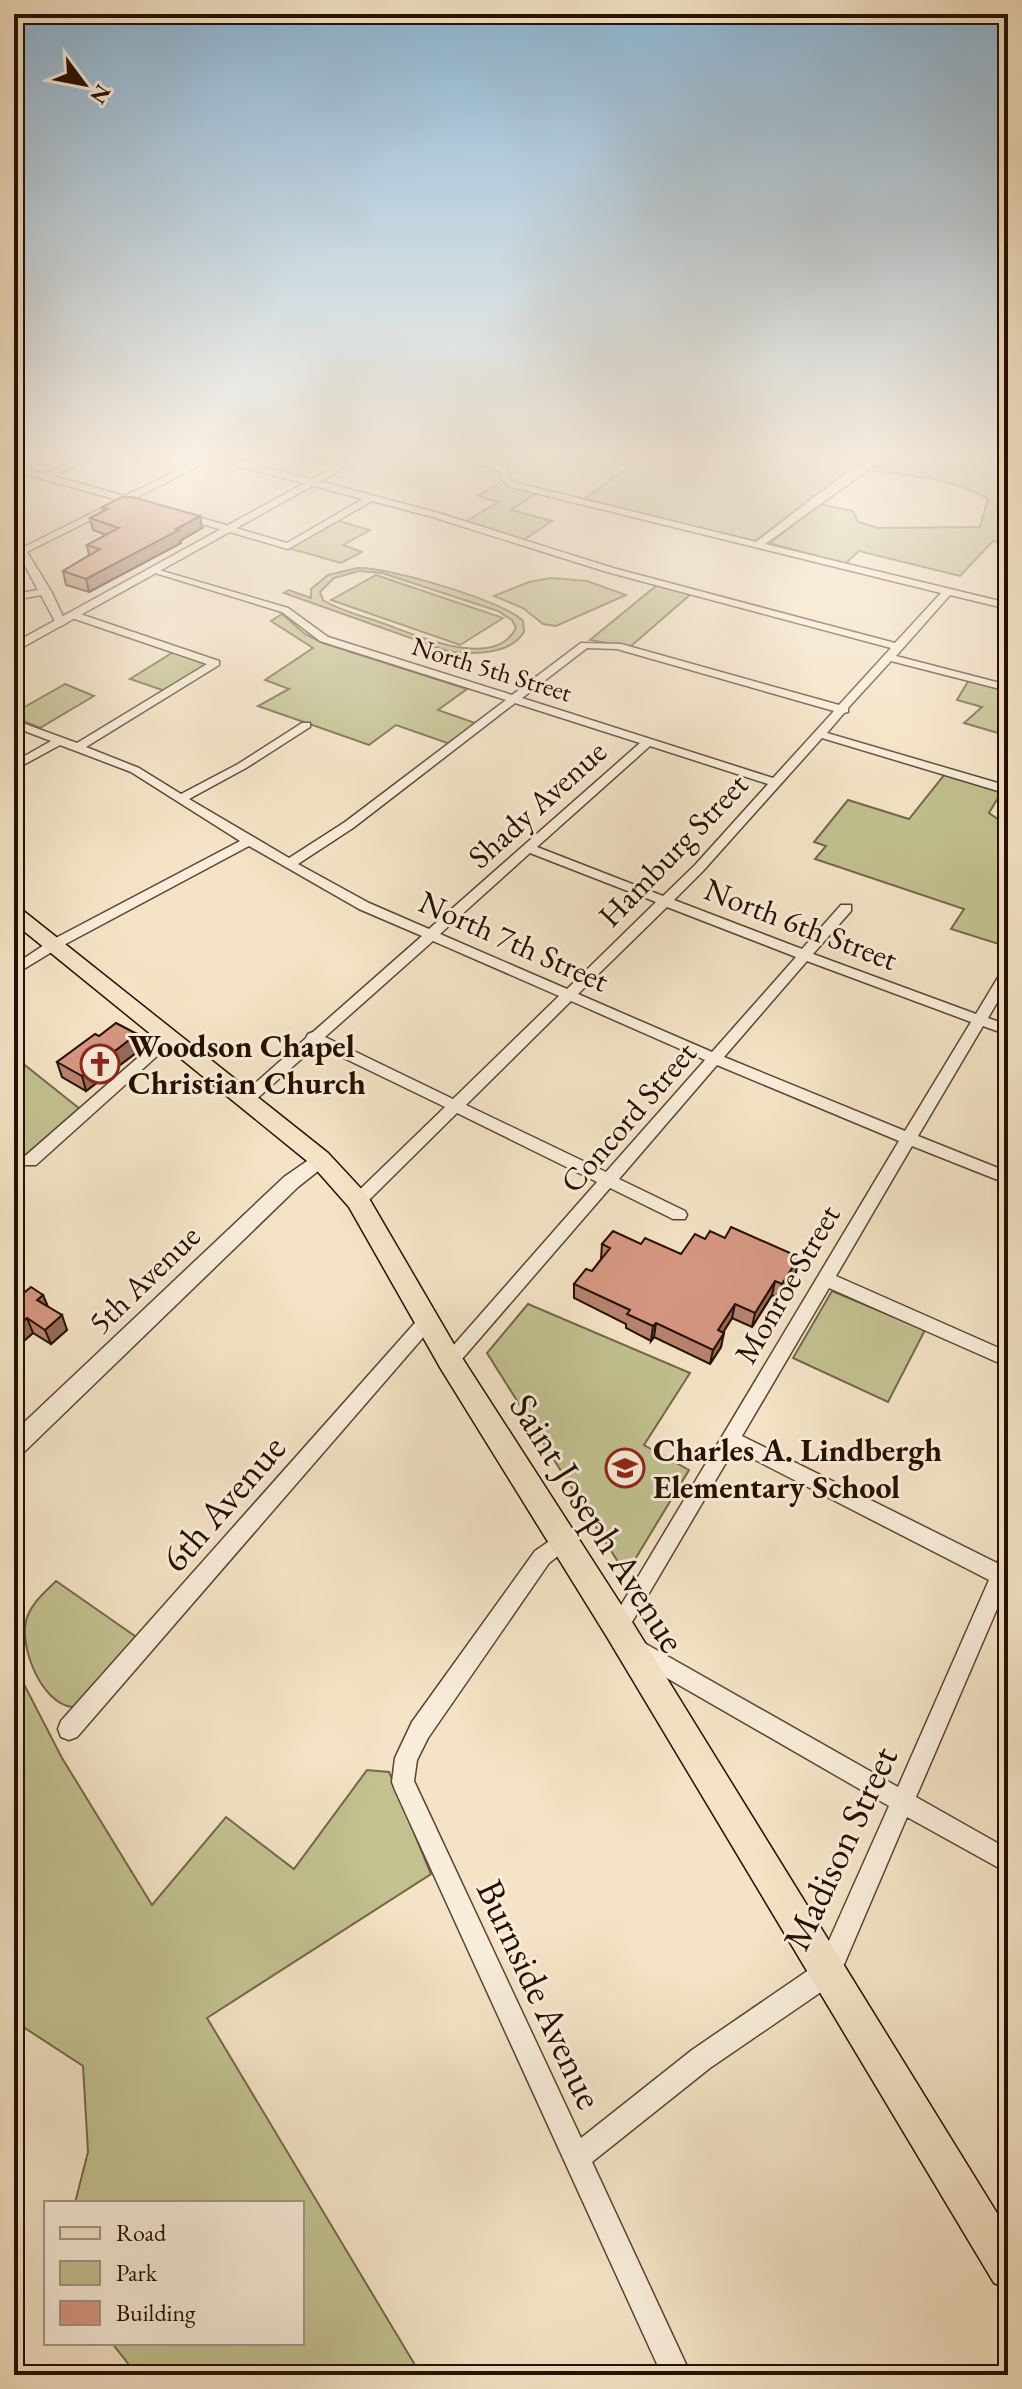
<svg xmlns="http://www.w3.org/2000/svg" width="1022" height="2389" viewBox="0 0 1022 2389" font-family="'EB Garamond',serif">
  <rect width="100%" height="100%" fill="#f4e3c6"/>
  <filter id="stains"><feTurbulence type="fractalNoise" baseFrequency=".0025" numOctaves="4"/><feColorMatrix values="0 0 0 0 .2 0 0 0 0 .09 0 0 0 0 .02 0 0 0 .5 -.17"/></filter>
  <radialGradient id="worn" r=".72"><stop offset=".6" stop-color="#630" stop-opacity="0"/><stop offset="1" stop-color="#630" stop-opacity=".3"/></radialGradient>
  <!-- green -->
  <g fill="#c2c190" stroke="#746848" stroke-width="2" fill-rule="evenodd">
    <polygon points="650,452 882,452 841,477 755,541 582,500"/>
    <path d="M 901,452 L 1008,452 L 1008,543 L 993,541 L 960,576 L 859,551 L 845,564 L 770,543 L 819,504 L 853,511 L 858,522 L 878,528 L 980,527 L 988,499 C 954,478 913,476 874,471 L 884,459 Z"/>
    <polygon points="503,480 537,493 511,510 552,521 522,541 465,522 498,502 478,496"/>
    <polygon points="335,520 370,530 343,545 362,552 341,563 288,548"/>
    <path d="M 358,568 C 387,567 505,601 523,621 L 524,632 C 510,655 474,654 450,652 L 284,593 L 289,590 L 311,598 L 311,589 L 328,575 ZM 359,571 L 382,573 L 498,611 L 512,620 L 516,628 C 494,672 414,634 382,623 C 363,616 340,611 323,600 L 320,592 L 334,578 Z"/>
    <polygon points="376,575 503,618 460,645 331,600"/>
    <polygon points="551,578 587,581 626,595 556,626 543,624 523,608 494,596 529,582"/>
    <polygon points="657,585 691,594 630,647 590,640"/>
    <polygon points="282,614 305,634 323,643 467,689 438,710 478,724 450,744 396,725 369,745 258,706 289,689 265,680 313,648 271,621"/>
    <polygon points="175,651 207,663 165,691 130,679"/>
    <polygon points="969,680 1008,689 1008,736 964,723 982,707 957,700"/>
    <polygon points="65,684 94,696 40,728 14,717 14,713"/>
    <polygon points="945,774 1002,791 989,813 1008,826 1008,947 951,929 964,909 815,859 826,846 814,842 848,800 909,819"/>
    <polygon points="16,1058 80,1109 14,1166 14,1060"/>
    <polygon points="832,1291 925,1330 888,1402 793,1358"/>
    <polygon points="528,1304 690,1373 644,1445 689,1470 628,1571 620,1565 487,1353"/>
    <path d="M 56,1581 L 142,1641 L 88,1701 L 72,1707 C 42,1703 20,1650 26,1621 C 30,1604 45,1592 56,1581 Z"/>
    <polygon points="14,1665 62,1758 152,1905 226,1817 294,1869 367,1770 389,1772 431,1874 207,2018 421,2375 137,2375 112,2343 302,2343 302,2203 75,2203 88,2152 83,2066 14,2021"/>
  </g>
  <g fill="none" stroke-linecap="round" stroke-linejoin="round">
    <defs>
      <g id="minor">
        <path d="M 93,452 L 103,452 L 53,476 L 125,496 L 204,457 L 191,452 L 214,453 L 435,512 L 613,568 L 895,643 L 941,593 L 511,487 L 502,480 L 500,471 L 433,452 L 445,452 L 507,467 L 510,479 L 517,483 L 756,542 C 782,523 866,452 893,452 L 765,544 L 1008,603 L 1008,609 L 950,595 L 896,656 L 1008,685 L 1008,691 L 891,661 L 848,708 L 848,712 L 844,713 L 827,733 L 1008,786 L 1008,794 L 822,738 L 703,871 L 674,900 L 802,949 L 841,905 L 851,905 L 851,911 L 813,954 L 976,1014 L 1003,969 L 1008,968 L 1008,984 L 988,1018 L 1008,1025 L 1008,1035 L 983,1026 L 918,1136 L 1008,1172 L 1008,1184 L 912,1146 L 836,1276 L 1008,1352 L 1008,1367 L 829,1288 L 742,1436 L 997,1563 L 1001,1554 L 1008,1551 L 1008,1588 L 1006,1588 L 916,1797 L 1008,1849 L 1008,1873 L 907,1817 L 837,1981 L 710,2068 L 592,2162 L 691,2375 L 662,2375 L 395,1790 L 392,1782 L 395,1758 L 412,1722 L 535,1551 L 564,1531 L 571,1534 L 574,1540 L 571,1546 L 549,1563 L 428,1738 L 417,1760 L 414,1781 L 581,2138 L 692,2050 L 819,1963 L 889,1806 L 632,1658 L 629,1651 L 632,1644 L 639,1641 L 646,1644 L 898,1787 L 989,1580 L 734,1449 L 625,1634 L 618,1637 L 611,1634 L 608,1627 L 899,1141 L 717,1065 L 619,1179 L 685,1211 L 687,1215 L 685,1219 L 673,1219 L 610,1188 L 456,1366 L 450,1368 L 444,1366 L 441,1361 L 444,1356 L 597,1182 L 457,1113 L 364,1205 L 358,1207 L 350,1201 L 352,1197 L 445,1107 L 317,1045 L 252,1103 L 242,1103 L 240,1099 L 242,1095 L 306,1038 L 308,1034 L 313,1032 L 422,936 L 359,909 L 249,846 L 60,947 L 14,975 L 14,965 L 50,941 L 240,841 L 131,772 L 60,745 L 14,770 L 14,762 L 51,741 L 14,727 L 14,720 L 77,743 L 207,664 L 69,617 L 69,613 L 77,613 L 219,661 L 219,665 L 86,747 L 139,768 L 181,794 L 238,764 L 302,723 L 310,723 L 310,727 L 246,768 L 189,799 L 289,858 L 345,822 L 506,700 L 320,641 L 282,612 L 152,572 L 152,568 L 288,608 L 328,637 L 512,695 L 581,643 L 621,644 L 839,705 L 891,648 L 607,572 L 429,516 L 372,501 L 288,549 L 178,517 L 178,513 L 181,512 L 287,543 L 363,499 L 212,459 L 134,499 L 143,501 L 143,505 L 127,502 L 27,552 L 51,591 L 66,623 L 61,626 L 56,623 L 41,595 L 14,600 L 14,594 L 38,590 L 14,545 L 14,533 L 17,534 L 24,547 L 118,500 L 14,471 L 14,465 L 45,474 ZM 587,648 L 617,649 L 834,711 L 773,778 L 522,698 ZM 515,703 L 640,743 L 429,929 L 369,903 L 298,864 L 353,828 ZM 650,746 L 768,784 L 695,865 L 663,896 L 537,847 ZM 530,853 L 656,902 L 567,989 L 440,934 ZM 667,907 L 796,957 L 712,1052 L 578,994 ZM 433,941 L 559,996 L 453,1099 L 325,1037 ZM 807,961 L 971,1022 L 905,1131 L 724,1057 ZM 571,1001 L 705,1060 L 606,1172 L 466,1105 Z"/>
        <polygon points="170,1032 177,1037 175,1040 36,1165 24,1165 22,1161 24,1157 165,1034"/>
        <polygon points="427,1314 433,1316 436,1321 433,1326 77,1737 69,1740 61,1737 58,1729 61,1721 421,1316"/>
      </g>
      <g id="tertiary">
        <polygon points="361,452 373,452 14,652 14,643"/>
        <polygon points="320,1152 327,1154 330,1159 327,1164 298,1187 22,1454 14,1457 14,1432 284,1177"/>
      </g>
      <polygon id="primary" points="14,907 21,909 328,1153 367,1195 459,1353 629,1617 1008,2231 1008,2289 994,2283 607,1637 441,1369 349,1207 312,1165 14,923"/>
    </defs>
    <!-- minor casing -->
    <use href="#minor" stroke="#594532" stroke-width="3"/>
    <!-- tertiary casing -->
    <use href="#tertiary" stroke="#594532" stroke-width="3"/>
    <!-- primary casing -->
    <use href="#primary" stroke="#251000" stroke-width="3"/>
    <!-- minor -->
    <use href="#minor" fill="#f8edda" fill-rule="evenodd"/>
    <!-- tertiary -->
    <use href="#tertiary" fill="#f8edda" fill-rule="evenodd"/>
    <!-- primary -->
    <use href="#primary" fill="#f4e3c6" fill-rule="evenodd"/>
  </g>
  <!-- wall -->
  <g fill="#b88270" stroke="#251000" stroke-width="2">
    <polygon points="102,507 202,528 180,541 181,543 89,592 66,585 63,571 89,555 87,545 106,535 93,530 90,518 103,511"/>
    <polygon points="99,1036 141,1049 86,1091 62,1077 57,1062"/>
    <polygon points="602,1244 641,1244 681,1254 796,1272 779,1299 772,1295 752,1327 732,1318 723,1332 721,1347 710,1364 654,1337 651,1341 626,1328 626,1324 574,1298 574,1284 592,1271 601,1259"/>
    <polygon points="14,1285 47,1306 67,1330 51,1344 33,1333 17,1347 14,1345"/>
  </g>
  <!-- shaded-wall -->
  <g fill="#966a5b" stroke="#251000" stroke-width="2">
    <polygon points="200,516 202,528 180,541 181,543 89,592 86,579"/>
    <polygon points="137,1034 141,1049 86,1091 82,1076"/>
    <polygon points="799,1257 796,1272 779,1299 782,1284"/>
    <polygon points="775,1281 772,1295 752,1327 755,1313"/>
    <polygon points="43,1295 49,1309 37,1300"/>
    <polygon points="735,1304 732,1318 716,1344 718,1330"/>
    <polygon points="62,1315 67,1330 51,1344 45,1330"/>
    <polygon points="27,1318 33,1333 17,1347 14,1341 14,1329"/>
    <polygon points="656,1323 654,1337 651,1341 653,1326"/>
    <polygon points="724,1333 721,1347 710,1364 713,1350"/>
  </g>
  <!-- building -->
  <g fill="#d69782" stroke="#251000" stroke-width="2">
    <polygon points="122,497 132,497 200,516 176,529 179,530 86,579 63,571 100,549 87,545 119,528 90,518 108,509 102,507"/>
    <polygon points="116,1023 137,1034 82,1076 57,1062 95,1034 99,1036"/>
    <polygon points="731,1227 799,1257 782,1284 775,1281 755,1313 735,1304 718,1330 724,1333 713,1350 656,1323 653,1326 627,1314 630,1310 574,1284 586,1269 592,1271 610,1248 602,1244 613,1231 641,1244 645,1238 681,1254 695,1234 705,1239 710,1231 725,1238"/>
    <polygon points="14,1285 25,1292 31,1287 43,1295 37,1300 62,1315 45,1330 27,1318 14,1329"/>
  </g>
  <!-- sky -->
  <linearGradient id="sky" x2="0" y2="1"><stop stop-color="#8cb7d8"/><stop offset="0.58" stop-color="#faf2e5"/><stop offset="1" stop-color="#faf2e5" stop-opacity="0"/></linearGradient>
  <rect width="1022" height="786" fill="url(#sky)"/>
  <!-- icons -->
  <defs>
    <symbol id="church-ring" viewBox="-11 -11 22 22"><circle r="9.5" fill="#f8edda" stroke="#8f2418" stroke-width="1.5"/><path d="M-1.2-6h2.4v3.5h3.3v2.4h-3.3V6h-2.4V-.1h-3.3v-2.4h3.3Z" fill="#8f2418"/></symbol>
    <symbol id="school-ring" viewBox="-11 -11 22 22"><circle r="9.5" fill="#f8edda" stroke="#8f2418" stroke-width="1.5"/><path d="M0-5L7-2L0 1L-7-2ZM-4 1L0 2.5L4 1V4Q0 6-4 4Z" fill="#8f2418"/></symbol>
  </defs>
  <g fill-rule="evenodd">
    <use href="#church-ring" x="78" y="1042" width="44" height="44"/>
    <use href="#school-ring" x="603" y="1446" width="44" height="44"/>
  </g>
  <g text-anchor="middle" stroke-width="6" stroke-linejoin="round" paint-order="stroke">
    <!-- far-street labels -->
    <g font-size="26" fill="#251000" stroke="#f8edda">
      <text transform="translate(492 669) rotate(17)" y="9">North 5th Street</text>
    </g>
    <!-- street labels -->
    <g font-size="32" fill="#251000" stroke="#f8edda">
      <text transform="translate(537 804) rotate(-42)" y="11">Shady Avenue</text>
      <text transform="translate(673 850) rotate(-46)" y="11">Hamburg Street</text>
      <text transform="translate(801 924) rotate(21)" y="11">North 6th Street</text>
      <text transform="translate(514 941) rotate(24)" y="11">North 7th Street</text>
      <text transform="translate(628 1117) rotate(-49)" y="11">Concord Street</text>
      <text transform="translate(144 1279) rotate(-44)" y="11">5th Avenue</text>
      <text transform="translate(787 1284) rotate(-60)" y="11">Monroe Street</text>
    </g>
    <!-- poi labels -->
    <g font-size="32" font-weight="bold" fill="#251000" stroke="#f8edda" text-anchor="start">
      <text x="128" y="1057">Woodson Chapel<tspan x="128" dy="37">Christian Church</tspan></text>
      <text x="653" y="1461">Charles A. Lindbergh<tspan x="653" dy="37">Elementary School</tspan></text>
    </g>
    <!-- near-street labels -->
    <g font-size="38" fill="#251000" stroke="#f8edda">
      <text transform="translate(223 1503) rotate(-49)" y="13">6th Avenue</text>
      <text transform="translate(598 1523) rotate(58)" y="13">Saint Joseph Avenue</text>
      <text transform="translate(840 1848) rotate(-65)" y="13">Madison Street</text>
      <text transform="translate(540 1994) rotate(65)" y="13">Burnside Avenue</text>
    </g>
  </g>
  <!-- margin -->
  <rect width="1022" height="2389" fill="none" stroke="#f4e3c6" stroke-width="48"/>
  <rect x="16" y="16" width="990" height="2357" fill="none" stroke="#251000" stroke-width="4"/>
  <rect x="24" y="24" width="974" height="2341" fill="none" stroke="#251000" stroke-width="2"/>
  <!-- legend -->
  <rect x="44" y="2201" width="260" height="144" fill="#f8edda" stroke="#a49583" stroke-width="2"/>
  <rect x="60" y="2227" width="40" height="12" fill="#f4e3c6" stroke="#a49583" stroke-width="2"/>
  <text x="116" y="2241" font-size="24" fill="#251000">Road</text>
  <rect x="60" y="2261" width="40" height="24" fill="#c2c190" stroke="#a49583" stroke-width="2"/>
  <text x="116" y="2281" font-size="24" fill="#251000">Park</text>
  <rect x="60" y="2301" width="40" height="24" fill="#d69782" stroke="#a49583" stroke-width="2"/>
  <text x="116" y="2321" font-size="24" fill="#251000">Building</text>
  <!-- north arrow -->
  <g transform="translate(84 84) rotate(122)" stroke="#f8edda" stroke-width="6" paint-order="stroke">
  <path d="M0-6L14 30L0 20L-14 30Z" fill="#251000"/>
  <text y="-12" font-size="22" font-weight="bold" text-anchor="middle" fill="#251000">N</text>
  </g>
  <rect width="100%" height="100%" filter="url(#stains)"/>
  <rect width="100%" height="100%" fill="url(#worn)"/>
</svg>
